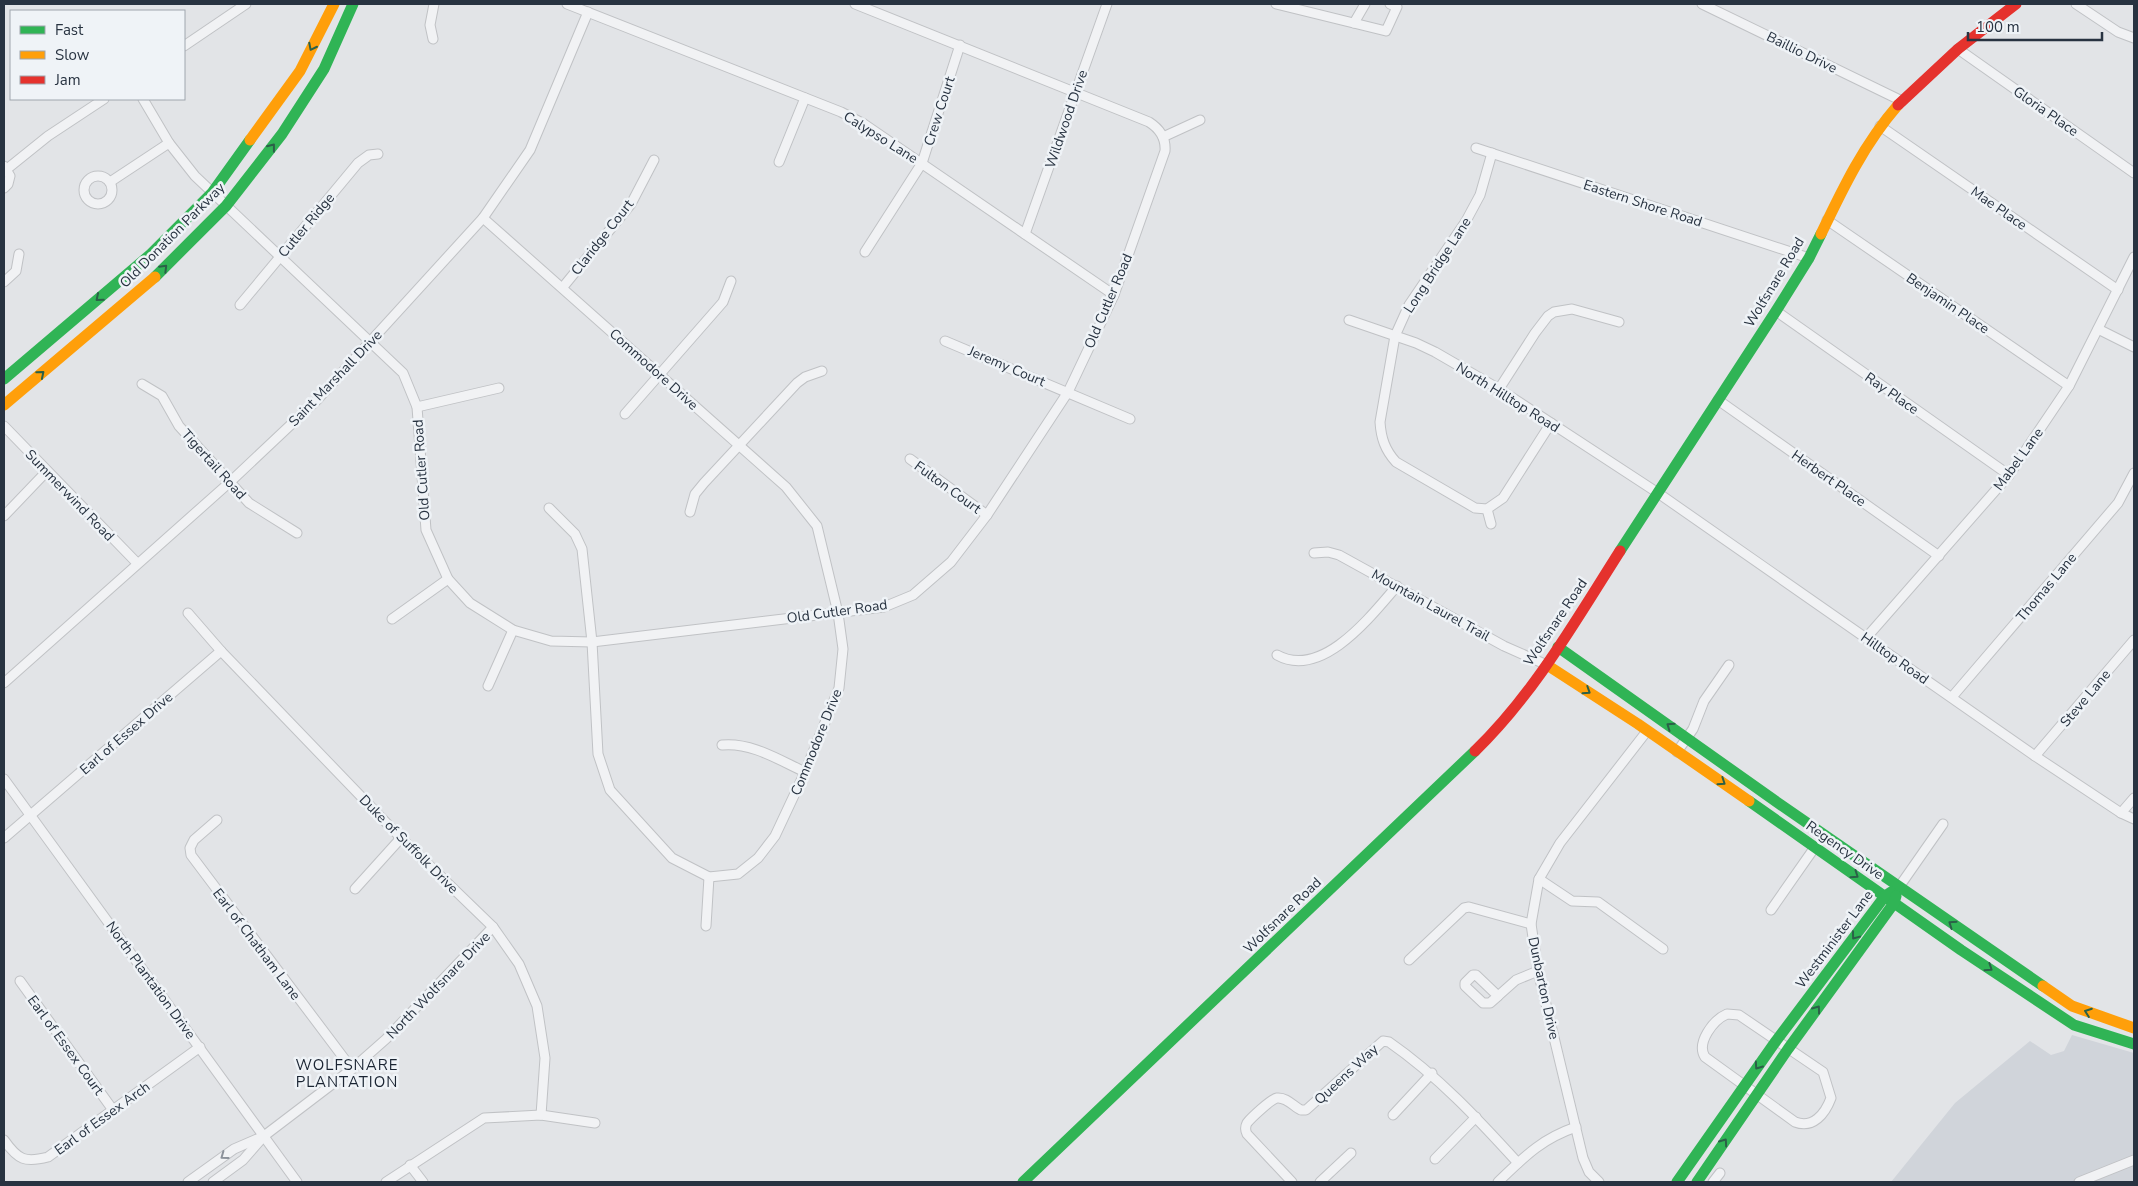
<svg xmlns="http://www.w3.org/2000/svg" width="2138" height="1186" viewBox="0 0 2138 1186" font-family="'Nunito Sans',sans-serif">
  <rect width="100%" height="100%" fill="#e2e4e7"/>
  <!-- built -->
  <polygon fill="#d0d4da" points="2072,1035 2134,1053 2134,1182 1891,1182 1955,1103 2030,1041 2051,1055 2064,1051"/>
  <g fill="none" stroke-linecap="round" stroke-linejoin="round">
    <defs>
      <g id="street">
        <polyline points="567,4 841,112 864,124 1114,295"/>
        <polyline points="1276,4 1386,31 1397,7 1390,4"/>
        <polyline points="1702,4 1902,101"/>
        <polyline points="2076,4 2118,32 2134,38"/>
        <polyline points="1354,23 1365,4"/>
        <polyline points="433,39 430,25 434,4"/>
        <polyline points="184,46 246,4"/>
        <polyline points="1958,49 2134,173"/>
        <path d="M 143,99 L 169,143 L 195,176 L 403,373 L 417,407 L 426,530 L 448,579 L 470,603 L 513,630 L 551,641 L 592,642 L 884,607 L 913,595 L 951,562 L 987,515 L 1068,392 L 1114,295 L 1165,151 C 1166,138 1160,129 1149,122 L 855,4"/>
        <polyline points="1880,126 2118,290"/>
        <polyline points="1163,137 1200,120"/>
        <polyline points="1476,148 1809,258"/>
        <path d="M 1492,153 L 1480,195 L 1466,221 L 1409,305 L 1395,336 L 1380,422 C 1381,438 1385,450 1396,462 L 1475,508 L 1487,509 L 1503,498 L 1551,423"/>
        <polyline points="779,162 805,98"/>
        <polyline points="7,169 48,136 104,99"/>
        <circle cx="98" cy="190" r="14"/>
        <polyline points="110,182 169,143"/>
        <polyline points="4,188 8,184 10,176 4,166"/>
        <polyline points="483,218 786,487 817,526 838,613 843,649 839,688 805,772 775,836 758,858 738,874 709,877 672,858 610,790 598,754 592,642 582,549 575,534 549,508"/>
        <polyline points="1827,220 2069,386"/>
        <polyline points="1025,234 1107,4"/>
        <polyline points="865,252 922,163 960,45"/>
        <polyline points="4,282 16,271 19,254"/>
        <polyline points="563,287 631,204 654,160"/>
        <polyline points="240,305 358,163 369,155 378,154"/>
        <polyline points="1776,311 2009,475"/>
        <polyline points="1349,320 1416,343 1435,352 1499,389 1658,493 2035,756 2121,813 2134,819"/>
        <polyline points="2098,329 2134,347"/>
        <polyline points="945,341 1130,419"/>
        <polyline points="142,384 162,396 179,426 249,503 297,533"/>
        <polyline points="1499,389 1535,333 1548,316 1554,312 1572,309 1619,322"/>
        <polyline points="1718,400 1939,556"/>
        <polyline points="417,407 499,388"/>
        <polyline points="625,414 723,302 731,281"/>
        <polyline points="4,426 137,563"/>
        <polyline points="910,459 987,515"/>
        <polyline points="1487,509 1491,524"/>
        <polyline points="690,512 695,494 704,483 797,383 805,377 822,371"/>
        <polyline points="4,516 47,471"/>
        <polyline points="1314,553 1328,552 1339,555 1504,646 1547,665"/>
        <polyline points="188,613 221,651 401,838 493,927 519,964 537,1006 545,1058 541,1115"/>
        <polyline points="392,619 448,579"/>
        <polyline points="1866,638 2009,475 2069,386 2134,257"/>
        <path d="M 1277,655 C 1322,680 1371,616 1397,586"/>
        <polyline points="4,683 230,482 317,400 483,218 530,150 588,12"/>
        <polyline points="488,686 513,630"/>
        <polyline points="1952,697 2118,503 2134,473"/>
        <path d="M 722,745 C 751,742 779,760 805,772"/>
        <polyline points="1677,752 1693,729 1704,701 1729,665"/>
        <polyline points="2035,756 2134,640"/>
        <polyline points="4,779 297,1182"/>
        <polyline points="2121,813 2134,798"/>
        <polyline points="217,820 194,840 190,848 191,855 352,1069"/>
        <polyline points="4,838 221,651"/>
        <polyline points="1539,879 1572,901 1598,902 1663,949"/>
        <polyline points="1899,887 1943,824"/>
        <polyline points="355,889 401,838"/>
        <polyline points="1771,910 1815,847"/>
        <polyline points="706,926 709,877"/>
        <polyline points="1409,960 1464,908 1469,907 1531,924"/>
        <polygon points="1473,975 1476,975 1498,996 1490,1003 1483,1003 1465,986 1465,983"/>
        <polyline points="20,981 113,1110"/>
        <polyline points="1498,996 1516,980 1538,971"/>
        <path d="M 1727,1014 L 1739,1015 L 1823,1072 L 1831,1098 C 1825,1114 1813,1129 1795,1122 L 1705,1057 C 1696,1043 1713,1020 1727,1014 Z"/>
        <polyline points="1393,1115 1432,1073"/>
        <path d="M 4,1140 C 18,1160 25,1163 48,1157 L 200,1047"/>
        <polyline points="1435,1159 1476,1117"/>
        <polyline points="410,1165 423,1182"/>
        <polyline points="188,1182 234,1149 264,1136"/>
        <polyline points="213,1182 243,1160 264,1136 352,1069 386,1039 493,927"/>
        <polyline points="386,1182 484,1118 541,1115 595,1123"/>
        <path d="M 1292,1182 L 1247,1134 C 1245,1130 1245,1127 1247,1123 C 1251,1118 1271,1099 1277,1098 C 1287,1097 1294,1107 1301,1110 L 1306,1110 L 1383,1041 L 1389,1042 C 1438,1076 1478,1119 1518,1163"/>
        <polyline points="1320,1182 1351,1153"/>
        <path d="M 1498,1182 C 1524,1157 1541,1139 1576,1127"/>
        <polyline points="1599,1182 1589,1172 1583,1158 1538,971 1531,924 1539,879 1560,843 1647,731"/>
        <polyline points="1713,1182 1720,1173"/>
        <polyline points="2079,1182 2134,1160"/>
      </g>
    </defs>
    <!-- street casing -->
    <use href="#street" stroke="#c0c2c5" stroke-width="11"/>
    <!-- street -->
    <use href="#street" stroke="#f1f2f4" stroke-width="9"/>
    <!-- fast -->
    <g stroke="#30b455" stroke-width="11">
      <polyline points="155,277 226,206 282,134 324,69 353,4"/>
      <polyline points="4,379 151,254 212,193 250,140"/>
      <polyline points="1620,551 1776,311 1809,258 1821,234"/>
      <polyline points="1558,647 1781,805 2043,986"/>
      <polyline points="1749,801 1961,950 2074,1025 2134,1044"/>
      <polyline points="1023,1182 1475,751"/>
      <polyline points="1677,1182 1776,1041 1885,896 1891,892"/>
      <polyline points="1697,1182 1788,1049 1894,903 1896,896"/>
    </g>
    <!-- slow -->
    <g stroke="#ff9f0a" stroke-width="11">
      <polyline points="250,140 300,71 334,4"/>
      <path d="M 1821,234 C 1843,188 1864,144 1898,105"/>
      <polyline points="4,405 155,277"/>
      <polyline points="1547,665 1638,724 1749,801"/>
      <polyline points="2043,986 2072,1006 2134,1028"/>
    </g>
    <!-- jam -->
    <g stroke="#e5322d" stroke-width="11">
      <polyline points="1898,105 1958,49 2016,4"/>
      <path d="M 1475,751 C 1534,694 1576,620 1620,551"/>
    </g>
  </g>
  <!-- one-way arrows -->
  <defs><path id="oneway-chevron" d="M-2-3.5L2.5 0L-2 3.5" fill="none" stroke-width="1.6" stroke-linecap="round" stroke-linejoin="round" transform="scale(1.25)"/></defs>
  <g stroke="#2b6048">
    <use href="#oneway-chevron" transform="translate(312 47) rotate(117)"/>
    <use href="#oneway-chevron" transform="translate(272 147) rotate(-52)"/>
    <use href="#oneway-chevron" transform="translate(164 268) rotate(-45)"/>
    <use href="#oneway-chevron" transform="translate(99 298) rotate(140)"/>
    <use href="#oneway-chevron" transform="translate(41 374) rotate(-40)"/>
    <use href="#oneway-chevron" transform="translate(1587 691) rotate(33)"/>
    <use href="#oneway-chevron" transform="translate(1670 726) rotate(-145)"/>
    <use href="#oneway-chevron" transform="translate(1722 782) rotate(34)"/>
    <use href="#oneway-chevron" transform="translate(1855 875) rotate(35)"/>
    <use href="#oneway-chevron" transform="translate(1952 924) rotate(-145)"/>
    <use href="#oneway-chevron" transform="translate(1855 936) rotate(127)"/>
    <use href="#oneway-chevron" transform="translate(1989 968) rotate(34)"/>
    <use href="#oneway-chevron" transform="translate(1817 1009) rotate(-54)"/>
    <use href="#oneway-chevron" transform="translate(2088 1012) rotate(-160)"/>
    <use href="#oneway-chevron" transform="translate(1758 1066) rotate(125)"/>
    <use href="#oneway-chevron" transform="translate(1724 1142) rotate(-55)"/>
  </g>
  <use stroke="#8c929a" href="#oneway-chevron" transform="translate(224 1156) rotate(144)"/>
  <g text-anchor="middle" stroke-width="5" stroke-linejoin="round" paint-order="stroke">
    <!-- street labels -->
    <g font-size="14" fill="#283341" stroke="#eff3f7">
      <text transform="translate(1802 52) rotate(26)" y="5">Baillio Drive</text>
      <text transform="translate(939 111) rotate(-72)" y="5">Crew Court</text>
      <text transform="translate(2046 111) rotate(35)" y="5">Gloria Place</text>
      <text transform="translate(1066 119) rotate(-71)" y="5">Wildwood Drive</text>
      <text transform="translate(881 137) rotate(32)" y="5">Calypso Lane</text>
      <text transform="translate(1643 203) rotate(18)" y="5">Eastern Shore Road</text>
      <text transform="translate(1999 208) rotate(35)" y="5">Mae Place</text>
      <text transform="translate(306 225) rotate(-50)" y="5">Cutler Ridge</text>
      <text transform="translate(172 235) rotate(-45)" y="5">Old Donation Parkway</text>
      <text transform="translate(602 237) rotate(-52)" y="5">Claridge Court</text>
      <text transform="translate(1437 265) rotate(-57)" y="5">Long Bridge Lane</text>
      <text transform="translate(1774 282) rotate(-59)" y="5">Wolfsnare Road</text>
      <text transform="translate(1108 301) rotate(-67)" y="5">Old Cutler Road</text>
      <text transform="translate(1948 303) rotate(34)" y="5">Benjamin Place</text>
      <text transform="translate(1007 366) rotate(23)" y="5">Jeremy Court</text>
      <text transform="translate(654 369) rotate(42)" y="5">Commodore Drive</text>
      <text transform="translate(335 378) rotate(-46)" y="5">Saint Marshall Drive</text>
      <text transform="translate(1892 393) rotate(35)" y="5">Ray Place</text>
      <text transform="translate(1508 397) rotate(32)" y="5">North Hilltop Road</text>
      <text transform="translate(2018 459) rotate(-54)" y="5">Mabel Lane</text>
      <text transform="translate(214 464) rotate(48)" y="5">Tigertail Road</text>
      <text transform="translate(421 470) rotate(-94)" y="5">Old Cutler Road</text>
      <text transform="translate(1829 478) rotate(35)" y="5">Herbert Place</text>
      <text transform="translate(948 487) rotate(36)" y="5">Fulton Court</text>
      <text transform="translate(70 495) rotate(46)" y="5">Summerwind Road</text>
      <text transform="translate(2046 587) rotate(-50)" y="5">Thomas Lane</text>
      <text transform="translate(1431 605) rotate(29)" y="5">Mountain Laurel Trail</text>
      <text transform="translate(837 611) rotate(-8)" y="5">Old Cutler Road</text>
      <text transform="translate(1555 622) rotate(-56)" y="5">Wolfsnare Road</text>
      <text transform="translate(1895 658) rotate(35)" y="5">Hilltop Road</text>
      <text transform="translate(2085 698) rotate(-50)" y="5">Steve Lane</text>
      <text transform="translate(126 733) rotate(-41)" y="5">Earl of Essex Drive</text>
      <text transform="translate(816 742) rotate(-68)" y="5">Commodore Drive</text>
      <text transform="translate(409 844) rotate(45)" y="5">Duke of Suffolk Drive</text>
      <text transform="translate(1845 850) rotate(35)" y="5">Regency Drive</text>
      <text transform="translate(1282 915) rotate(-44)" y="5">Wolfsnare Road</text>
      <text transform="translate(1834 939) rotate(-53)" y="5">Westminister Lane</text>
      <text transform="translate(257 944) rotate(53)" y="5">Earl of Chatham Lane</text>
      <text transform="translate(151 980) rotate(54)" y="5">North Plantation Drive</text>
      <text transform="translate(438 985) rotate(-46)" y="5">North Wolfsnare Drive</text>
      <text transform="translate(1544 988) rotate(78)" y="5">Dunbarton Drive</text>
      <text transform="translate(66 1045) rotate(54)" y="5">Earl of Essex Court</text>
      <text transform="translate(1346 1074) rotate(-43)" y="5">Queens Way</text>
      <text transform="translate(102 1118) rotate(-36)" y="5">Earl of Essex Arch</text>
    </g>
    <!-- neighbourhood labels -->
    <g font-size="15" letter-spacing="1" fill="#1a2432" stroke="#eff3f7">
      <text x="347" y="1070">WOLFSNARE<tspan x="347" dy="17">PLANTATION</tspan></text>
    </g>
  </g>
  <!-- border -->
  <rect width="2138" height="1186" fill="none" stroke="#283341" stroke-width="10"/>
  <!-- legend -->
  <rect x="10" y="10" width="175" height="90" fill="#eff3f7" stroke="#9fa6ae"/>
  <rect x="20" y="26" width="25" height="8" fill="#30b455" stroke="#9fa6ae"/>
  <text x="55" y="35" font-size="15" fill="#283341">Fast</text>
  <rect x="20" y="51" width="25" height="8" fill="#ff9f0a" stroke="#9fa6ae"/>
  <text x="55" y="60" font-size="15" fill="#283341">Slow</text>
  <rect x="20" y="76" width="25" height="8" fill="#e5322d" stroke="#9fa6ae"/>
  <text x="55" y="85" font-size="15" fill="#283341">Jam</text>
  <!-- scale -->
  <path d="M1968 32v8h134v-8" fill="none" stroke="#283341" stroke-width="2.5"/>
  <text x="1976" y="32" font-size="15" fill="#283341" stroke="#eff3f7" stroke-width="4" paint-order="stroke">100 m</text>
</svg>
